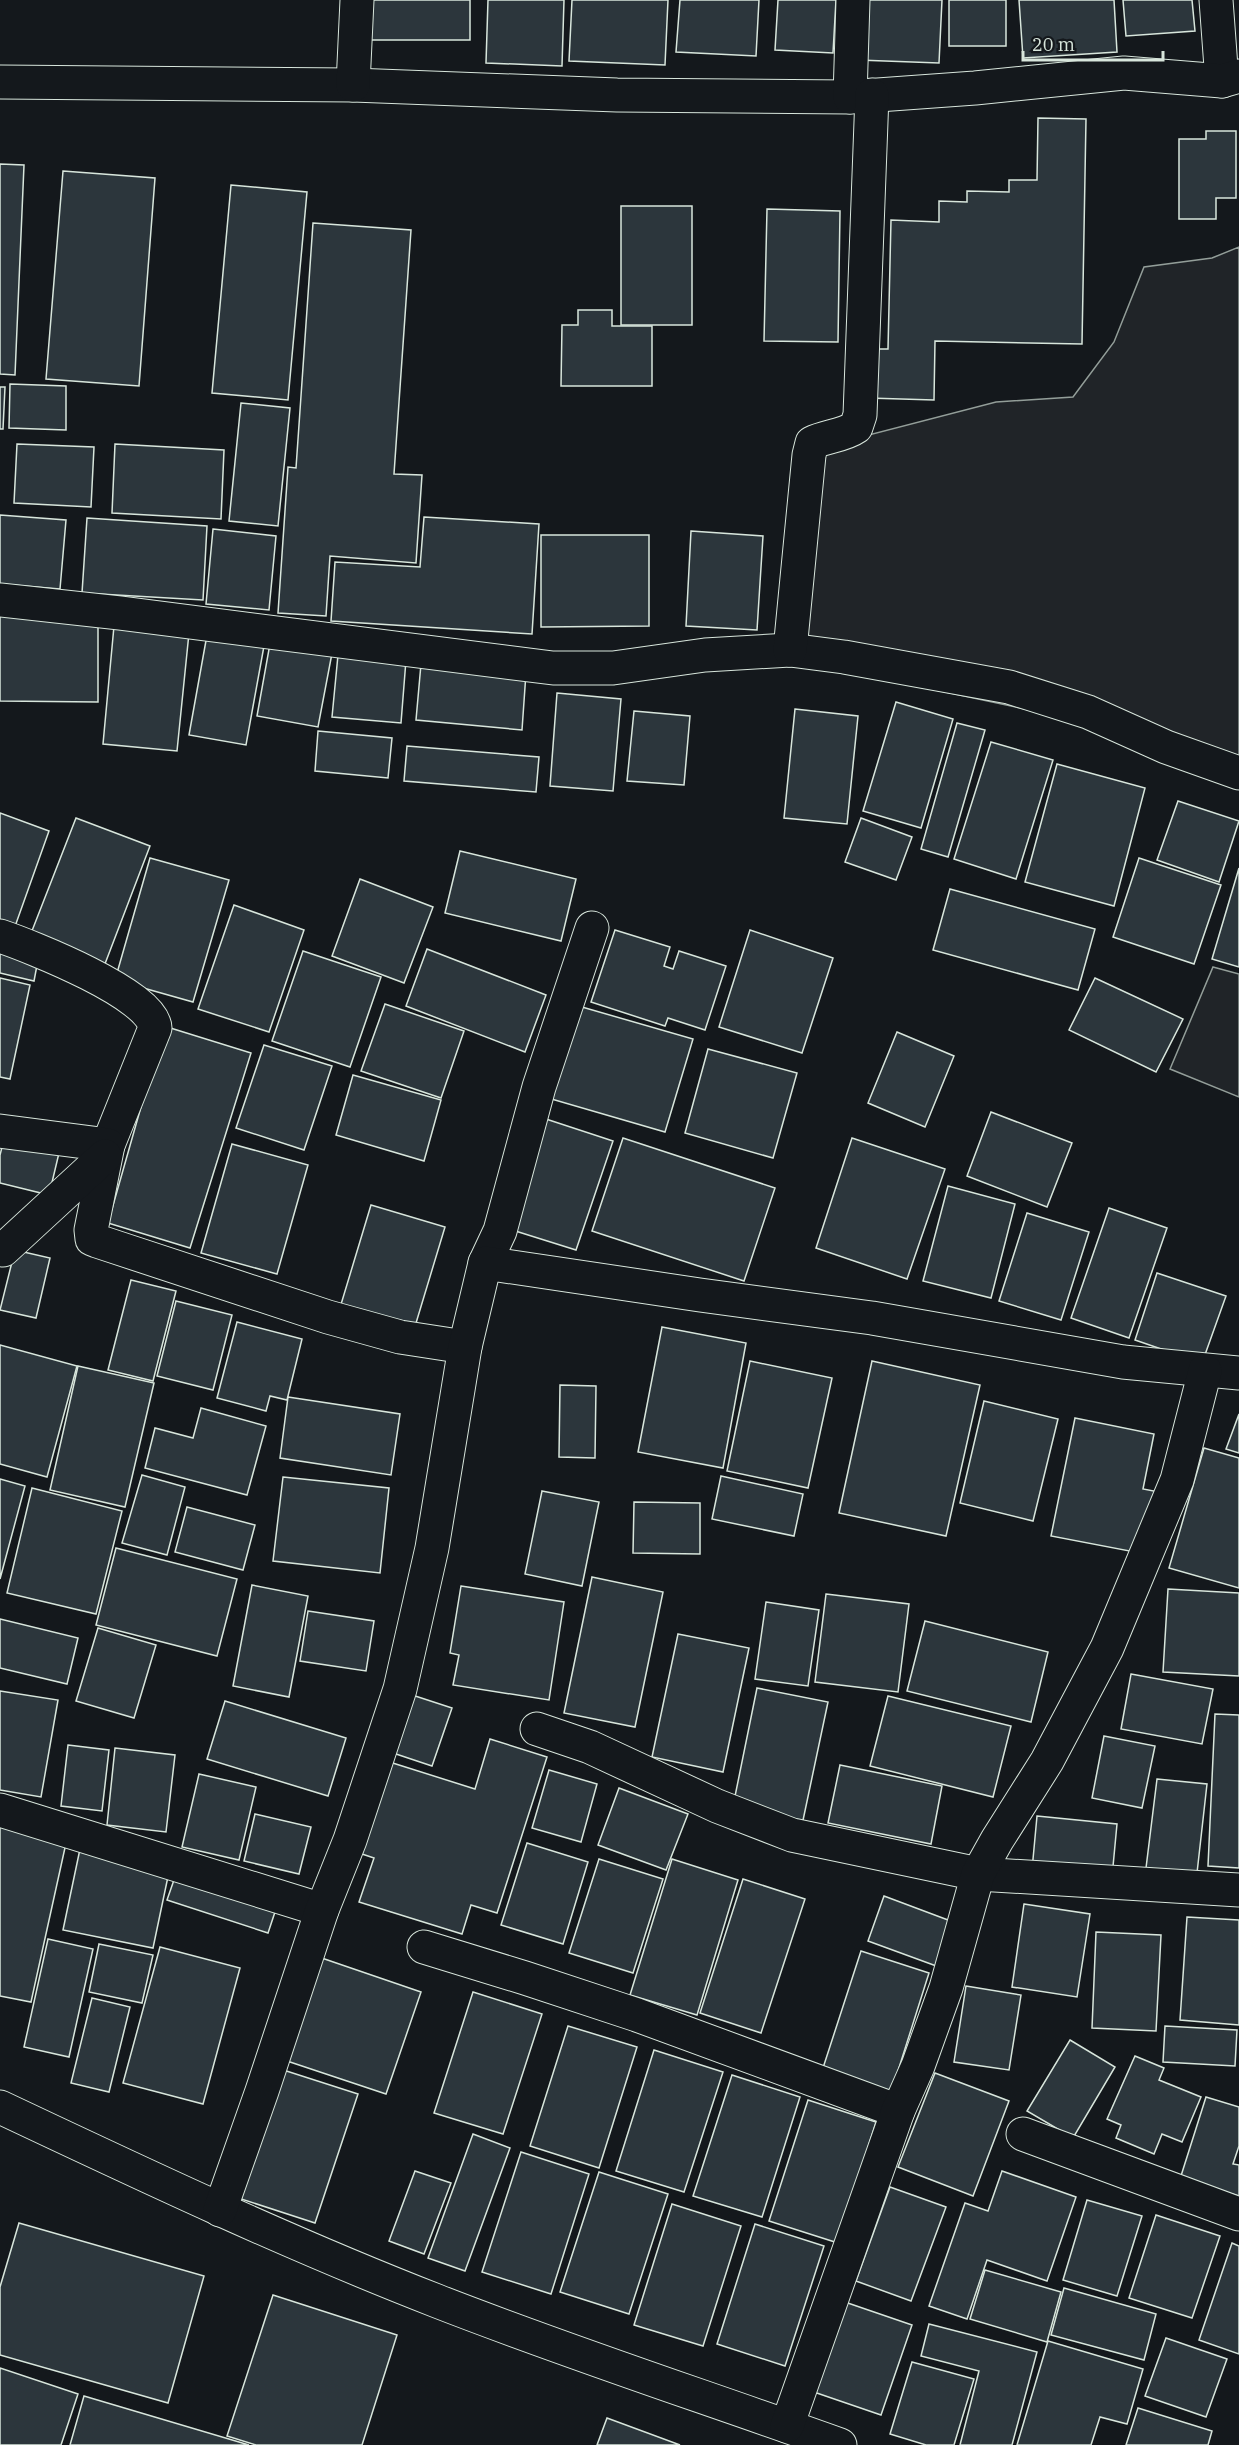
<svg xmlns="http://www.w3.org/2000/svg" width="1239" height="2445" viewBox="0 0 1239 2445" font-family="'IBM Plex Serif',serif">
  <rect width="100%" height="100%" fill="#14181c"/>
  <!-- green -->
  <g fill="#202428" stroke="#939e99" stroke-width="1.5">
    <polygon points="1239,247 1239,780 1053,715 785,658 826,446 996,402 1073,397 1114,342 1144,267 1212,258"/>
    <polygon points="1213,967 1239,974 1239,1097 1170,1069"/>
  </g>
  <!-- building -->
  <g fill="#2c363c" stroke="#d8e6dc" stroke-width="1.5">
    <polygon points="367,0 470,0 470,40 368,40"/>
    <polygon points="488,0 564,0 562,66 486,63"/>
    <polygon points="572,0 668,0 665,65 569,61"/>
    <polygon points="680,0 759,0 756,56 676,52"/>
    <polygon points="778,0 836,0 833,53 775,50"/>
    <polygon points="860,0 942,0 939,63 858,60"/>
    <rect x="949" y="0" width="57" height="46"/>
    <polygon points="1019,0 1114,0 1117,52 1023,58"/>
    <polygon points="1123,0 1192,0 1195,31 1126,36"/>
    <polygon points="1038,118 1086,119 1082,344 935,341 934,400 868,398 869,349 888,349 891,220 939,222 939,201 967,202 967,191 1009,192 1009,180 1037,180"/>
    <polygon points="1206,131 1236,131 1236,198 1216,198 1216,219 1179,219 1179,139 1206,139"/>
    <polygon points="0,164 24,165 15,375 0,374"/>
    <polygon points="63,171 155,178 139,386 46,379"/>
    <polygon points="231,185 307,192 288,400 212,393"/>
    <rect x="621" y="206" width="71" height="119"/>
    <polygon points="767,209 840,211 838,342 764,341"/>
    <polygon points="313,223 411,230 394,474 422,475 416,563 330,556 326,616 278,613 288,467 296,468"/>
    <polygon points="578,310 612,310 612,326 652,326 652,386 561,386 562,325 578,325"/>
    <polygon points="10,384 66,386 66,430 9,428"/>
    <polygon points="0,387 5,387 3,429 0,429"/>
    <polygon points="241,403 290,408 278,526 229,521"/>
    <polygon points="17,444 94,447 91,507 14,503"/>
    <polygon points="115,444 224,450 221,519 112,513"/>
    <polygon points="0,515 66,520 60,589 0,584"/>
    <polygon points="424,517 539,524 532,634 331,621 335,562 420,567"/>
    <polygon points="87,518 207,526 203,600 82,593"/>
    <polygon points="213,529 276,536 269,610 206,604"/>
    <polygon points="691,531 763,536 757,630 686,626"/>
    <polygon points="541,535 649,535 649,626 541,627"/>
    <polygon points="0,613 98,614 98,702 0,701"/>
    <polygon points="114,626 189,633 177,751 103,744"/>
    <polygon points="207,635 264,646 246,745 189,735"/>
    <polygon points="271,638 333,648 318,727 257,716"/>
    <polygon points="338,655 406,660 401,723 332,717"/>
    <polygon points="421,664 526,673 522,730 416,720"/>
    <polygon points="557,693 621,699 613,791 550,786"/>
    <polygon points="896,702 953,719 921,828 863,811"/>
    <polygon points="795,709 858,716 847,824 784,818"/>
    <polygon points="634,711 690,716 684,785 627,781"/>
    <polygon points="957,723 985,730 948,857 921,849"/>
    <polygon points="318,731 392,738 388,778 315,771"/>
    <polygon points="991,742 1053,760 1016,879 954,859"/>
    <polygon points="407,746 539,757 536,792 404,781"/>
    <polygon points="1057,764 1145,788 1114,906 1025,882"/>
    <polygon points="1178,801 1239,821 1219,882 1157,860"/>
    <polygon points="0,813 49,831 13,932 0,927"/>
    <polygon points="76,818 150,846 103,969 28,941"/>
    <polygon points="861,818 912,837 896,880 845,862"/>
    <polygon points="460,851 576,879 561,941 445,913"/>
    <polygon points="150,858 229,880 193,1002 115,980"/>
    <polygon points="1139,858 1221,885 1194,964 1113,937"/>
    <polygon points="1239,868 1239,967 1212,959"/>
    <polygon points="360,879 433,907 404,983 332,956"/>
    <polygon points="950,889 1095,929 1078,990 933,950"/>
    <polygon points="234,905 304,930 269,1032 198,1009"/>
    <polygon points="615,930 670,947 664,966 673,969 679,951 726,966 705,1030 668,1018 665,1026 591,1002"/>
    <polygon points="750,930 833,958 802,1053 719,1027"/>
    <polygon points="427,949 546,995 525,1052 406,1006"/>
    <polygon points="0,951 38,960 34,981 0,973"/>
    <polygon points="303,951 381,977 350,1067 272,1041"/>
    <polygon points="0,978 30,985 10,1079 0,1077"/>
    <polygon points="1095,978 1183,1019 1156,1072 1069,1030"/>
    <polygon points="385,1004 464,1031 441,1098 361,1071"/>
    <polygon points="575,1005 693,1039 665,1132 548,1098"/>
    <polygon points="164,1026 251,1053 190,1248 108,1223"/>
    <polygon points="897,1032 954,1056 925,1127 868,1103"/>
    <polygon points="264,1045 332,1066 304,1150 236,1128"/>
    <polygon points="708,1049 797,1073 773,1158 685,1133"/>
    <polygon points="353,1075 441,1100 424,1161 336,1135"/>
    <polygon points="991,1112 1072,1143 1047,1207 967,1176"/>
    <polygon points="546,1119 613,1141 576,1250 509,1229"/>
    <polygon points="623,1138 775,1188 744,1281 592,1231"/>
    <polygon points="852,1138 945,1169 907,1279 816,1248"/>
    <polygon points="4,1139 59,1153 49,1195 0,1183 0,1155"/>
    <polygon points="232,1144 308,1165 277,1274 201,1253"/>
    <polygon points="948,1186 1015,1204 991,1298 923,1281"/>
    <polygon points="371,1205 445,1227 413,1333 339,1311"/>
    <polygon points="1109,1208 1167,1228 1129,1338 1071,1318"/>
    <polygon points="1027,1213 1089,1232 1061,1320 999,1301"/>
    <polygon points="15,1250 50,1258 36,1318 0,1310"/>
    <polygon points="1157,1273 1226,1296 1202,1363 1135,1340"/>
    <polygon points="131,1280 176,1291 153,1381 108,1370"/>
    <polygon points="176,1301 232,1315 213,1390 157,1376"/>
    <polygon points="237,1322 302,1339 287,1400 270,1396 266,1411 217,1398"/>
    <polygon points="662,1327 746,1343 723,1468 638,1452"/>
    <polygon points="0,1345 77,1366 47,1477 0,1464"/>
    <polygon points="750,1361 832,1378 808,1488 727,1471"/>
    <polygon points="872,1361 980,1385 946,1536 839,1513"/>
    <polygon points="78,1366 154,1383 125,1507 50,1490"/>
    <polygon points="560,1385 596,1386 595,1458 559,1457"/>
    <polygon points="288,1397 400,1414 391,1475 280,1458"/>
    <polygon points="984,1401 1058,1419 1033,1521 960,1503"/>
    <polygon points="201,1408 266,1426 247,1495 145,1468 155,1428 193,1438"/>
    <polygon points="1239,1414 1239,1453 1226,1449"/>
    <polygon points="1075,1418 1154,1434 1143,1489 1159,1492 1145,1554 1051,1536"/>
    <polygon points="1204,1448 1239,1458 1239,1588 1169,1568"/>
    <polygon points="142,1475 185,1487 167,1555 122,1543"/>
    <polygon points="721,1476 803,1494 794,1536 712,1519"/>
    <polygon points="283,1477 389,1488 380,1573 273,1561"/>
    <polygon points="0,1479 25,1486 0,1579"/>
    <polygon points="32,1488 122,1511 96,1614 7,1593"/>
    <polygon points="542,1491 599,1502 582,1586 525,1574"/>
    <polygon points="634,1502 700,1503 700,1554 633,1553"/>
    <polygon points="187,1507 255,1525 243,1570 175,1552"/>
    <polygon points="116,1548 237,1579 217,1656 96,1625"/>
    <polygon points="592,1577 663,1592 635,1727 564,1713"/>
    <polygon points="252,1585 308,1596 289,1697 233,1686"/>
    <polygon points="461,1586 564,1602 549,1700 453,1685 459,1655 450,1653"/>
    <polygon points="1168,1589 1239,1593 1239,1676 1163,1672"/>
    <polygon points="826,1594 909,1604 898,1692 815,1682"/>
    <polygon points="766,1602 819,1610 808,1686 755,1679"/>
    <polygon points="308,1611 374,1621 366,1671 300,1661"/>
    <polygon points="0,1619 78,1638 67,1684 0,1668"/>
    <polygon points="925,1621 1048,1652 1031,1722 907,1691"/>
    <polygon points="98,1628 156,1645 134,1718 76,1701"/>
    <polygon points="678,1634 749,1648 723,1772 652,1757"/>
    <polygon points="1131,1674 1213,1689 1202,1744 1121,1729"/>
    <polygon points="757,1688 828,1702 802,1825 732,1811"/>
    <polygon points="0,1691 58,1700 41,1797 0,1790"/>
    <polygon points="403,1692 452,1708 432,1766 384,1750"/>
    <polygon points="888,1696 1011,1726 993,1797 870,1766"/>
    <polygon points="225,1701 346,1738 328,1796 207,1759"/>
    <polygon points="1215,1714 1239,1715 1239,1868 1208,1866"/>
    <polygon points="1104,1736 1155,1746 1142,1808 1092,1798"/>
    <polygon points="490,1739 547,1757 497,1913 471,1905 462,1934 359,1902 374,1858 350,1850 380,1759 475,1789"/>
    <polygon points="68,1745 109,1750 102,1811 61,1806"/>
    <polygon points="115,1748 175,1755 166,1832 107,1825"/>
    <polygon points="840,1765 942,1786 931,1844 828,1823"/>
    <polygon points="549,1770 597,1784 581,1842 532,1828"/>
    <polygon points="199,1774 256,1787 239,1860 182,1847"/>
    <polygon points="1157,1779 1207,1784 1197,1873 1146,1868"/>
    <polygon points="619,1788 688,1814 666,1870 598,1845"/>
    <polygon points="255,1814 311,1827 299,1874 244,1861"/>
    <polygon points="1037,1816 1117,1824 1112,1877 1032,1870"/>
    <polygon points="0,1819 68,1834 31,2002 0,1996"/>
    <polygon points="527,1843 588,1862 563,1944 501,1925"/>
    <polygon points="80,1849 170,1867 153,1948 63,1930"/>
    <polygon points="599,1859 663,1879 633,1973 569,1953"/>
    <polygon points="672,1859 738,1880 697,2015 630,1995"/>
    <polygon points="175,1877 276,1909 268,1933 167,1900"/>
    <polygon points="743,1879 805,1899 761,2033 700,2013"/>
    <polygon points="884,1896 956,1923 939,1967 868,1941"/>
    <polygon points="1024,1904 1090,1914 1077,1997 1012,1987"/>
    <polygon points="1187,1917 1239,1920 1239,2025 1180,2020"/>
    <polygon points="1096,1932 1161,1935 1156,2031 1092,2028"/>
    <polygon points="48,1939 93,1949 69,2057 24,2047"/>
    <polygon points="99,1944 153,1955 142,2003 89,1992"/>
    <polygon points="160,1947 240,1968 203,2104 123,2083"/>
    <polygon points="861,1951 929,1973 891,2093 822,2071"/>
    <polygon points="310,1954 421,1992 386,2094 275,2057"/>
    <polygon points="966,1986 1021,1995 1009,2070 954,2062"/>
    <polygon points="473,1992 542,2014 503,2134 434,2113"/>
    <polygon points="92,1998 130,2007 109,2092 71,2083"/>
    <polygon points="568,2026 637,2047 599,2168 530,2146"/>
    <polygon points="1165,2026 1237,2030 1235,2066 1163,2062"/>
    <polygon points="1070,2040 1115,2067 1073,2138 1027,2111"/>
    <polygon points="654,2050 723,2072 684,2192 616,2171"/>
    <polygon points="1135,2056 1164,2068 1159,2080 1201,2097 1182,2142 1162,2134 1154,2154 1116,2138 1121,2125 1107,2119"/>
    <polygon points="274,2067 358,2094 315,2223 232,2196"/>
    <polygon points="935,2073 1009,2101 973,2196 898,2167"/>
    <polygon points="732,2075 800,2097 762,2217 693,2196"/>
    <polygon points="1206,2097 1239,2107 1239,2146 1233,2164 1239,2165 1239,2196 1180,2179"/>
    <polygon points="808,2100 876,2122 838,2243 769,2221"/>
    <polygon points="473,2134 510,2148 465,2271 428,2258"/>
    <polygon points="521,2152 589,2174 551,2294 482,2272"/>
    <polygon points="415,2171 451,2183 424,2254 389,2241"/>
    <polygon points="1002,2171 1076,2197 1047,2281 987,2260 967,2319 929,2306 965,2203 988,2211"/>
    <polygon points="599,2172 668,2194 629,2314 560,2292"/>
    <polygon points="890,2187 946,2207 911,2301 856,2281"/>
    <polygon points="1087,2200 1142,2216 1117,2296 1063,2280"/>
    <polygon points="672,2204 741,2226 703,2346 634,2325"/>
    <polygon points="1156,2215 1220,2236 1192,2318 1129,2298"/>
    <polygon points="19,2223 204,2276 168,2403 0,2355 0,2287"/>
    <polygon points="755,2224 824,2246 785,2366 717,2344"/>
    <polygon points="1232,2243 1239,2246 1239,2354 1199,2340"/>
    <polygon points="985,2270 1061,2292 1047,2342 970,2319"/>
    <polygon points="1064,2288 1156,2314 1144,2360 1051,2335"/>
    <polygon points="273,2295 397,2335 362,2445 256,2445 227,2436"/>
    <polygon points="839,2300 912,2325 881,2415 808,2390"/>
    <polygon points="929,2324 1037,2352 1012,2445 960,2445 979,2371 921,2356"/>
    <polygon points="1166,2338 1227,2359 1206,2417 1145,2396"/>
    <polygon points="1048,2341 1143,2369 1127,2424 1100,2417 1091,2445 1017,2445"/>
    <polygon points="912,2362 974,2379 954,2445 926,2445 890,2434"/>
    <polygon points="0,2368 78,2394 61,2445 0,2445"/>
    <polygon points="84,2396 249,2445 70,2445"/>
    <polygon points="1138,2408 1212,2431 1208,2445 1126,2445"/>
    <polygon points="607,2418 680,2445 597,2445"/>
  </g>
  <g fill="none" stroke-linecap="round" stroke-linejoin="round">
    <defs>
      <g id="street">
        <polyline points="1216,0 1222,81"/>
        <polyline points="0,82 353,85 617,95 850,97 975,88 1124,73 1222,81 1239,76"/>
        <polyline points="353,85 357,0"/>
        <polyline points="850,97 853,0"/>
        <polyline points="0,600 120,613 553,668 613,668 705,655 790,650 844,657 1009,687 1088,712 1166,747 1239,773"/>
        <path d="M 790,650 L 809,455 L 812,443 C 826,436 843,436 856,427 L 860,415 L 872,95"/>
        <path d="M 0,936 C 30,946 154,995 155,1028 L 108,1145"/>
        <polyline points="0,1131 108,1145 91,1230 92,1239 97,1241 328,1317 400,1337 465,1347"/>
        <polyline points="3,1250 105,1156"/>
        <polyline points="485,1263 500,1231 539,1087 592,928"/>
        <polyline points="537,1729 590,1747 717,1806 792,1835 978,1874 1239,1890"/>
        <polyline points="0,1810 322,1910"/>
        <polyline points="424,1947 525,1978 637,2015 898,2111"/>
        <path d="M 0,2107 C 144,2175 288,2243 437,2301 C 570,2353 706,2397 840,2445"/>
        <polyline points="1023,2134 1239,2214"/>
        <polyline points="220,2210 262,2091 322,1910 350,1840 400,1689 432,1548 465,1347 485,1263 700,1295 872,1318 1123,1362 1239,1373"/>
        <polyline points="787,2426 898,2111 918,2066 946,1988 978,1874 997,1840 1047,1761 1107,1648 1177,1480 1205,1371"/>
      </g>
    </defs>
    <!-- street casing -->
    <use href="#street" stroke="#d8e6dc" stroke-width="35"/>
    <!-- street -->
    <use href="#street" stroke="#14181c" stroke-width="33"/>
  </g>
  <!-- scale -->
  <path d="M1023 51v9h140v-9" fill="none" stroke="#d8e6dc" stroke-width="3"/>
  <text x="1032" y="51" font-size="18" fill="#d8e6dc" stroke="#14181c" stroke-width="4.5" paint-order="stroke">20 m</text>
</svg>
